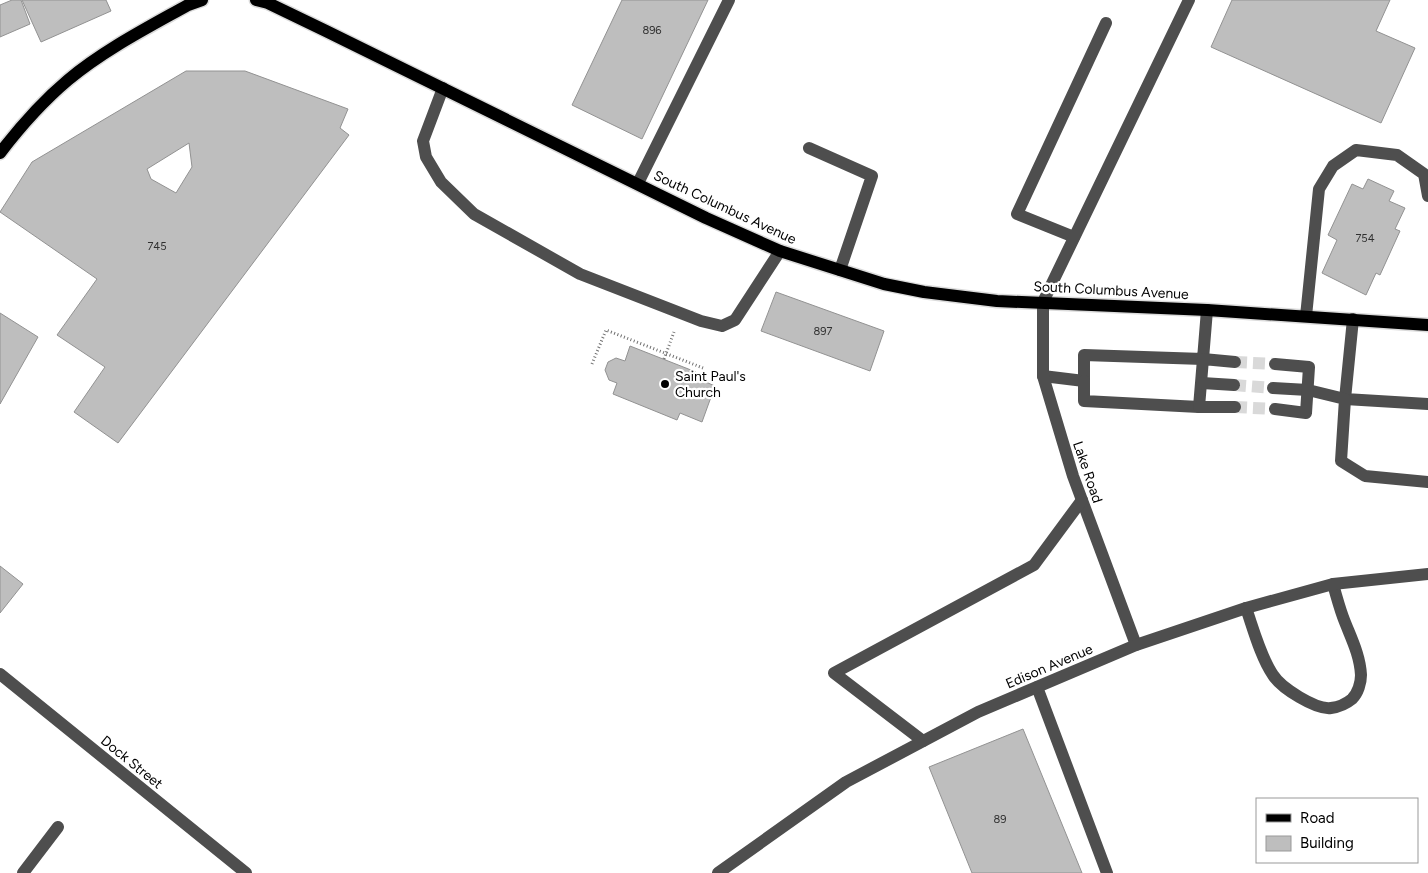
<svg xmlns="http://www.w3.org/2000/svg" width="1428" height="873" viewBox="0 0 1428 873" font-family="Figtree,sans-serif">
  <rect width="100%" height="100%" fill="#fff"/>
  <!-- building -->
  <g fill="#bebebe" stroke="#929292" fill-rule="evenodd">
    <polygon points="12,0 21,0 30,24 0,37 0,5"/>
    <polygon points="22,0 106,0 111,11 41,42"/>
    <polygon points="622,0 708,0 642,139 572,105"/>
    <polygon points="1232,0 1390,0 1376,31 1415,48 1381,123 1211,47"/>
    <path d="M 186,71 L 245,71 L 348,109 L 340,128 L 349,135 L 118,443 L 74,412 L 105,367 L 57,335 L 97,279 L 0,212 L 32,162 ZM 189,143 L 192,167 L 176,193 L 151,179 L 147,169 Z"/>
    <polygon points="1368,179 1394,191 1389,201 1405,208 1395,229 1400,231 1380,275 1376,273 1366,295 1322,273 1337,240 1328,235 1352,184 1363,189"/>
    <polygon points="776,292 884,331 870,371 761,331"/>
    <polygon points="0,313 38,337 0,404"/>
    <polygon points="630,346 696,372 694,377 715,386 702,422 680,413 677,420 613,394 617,383 609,380 605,370 608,362 616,358 625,361"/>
    <polygon points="0,566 23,584 0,613"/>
    <polygon points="1023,729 1082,873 972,873 929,767"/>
  </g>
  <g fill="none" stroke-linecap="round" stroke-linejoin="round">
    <!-- minor-tunnel -->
    <g stroke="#d9d9d9" stroke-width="12" stroke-dasharray="12 6" stroke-linecap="butt">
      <polyline points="1235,362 1275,364"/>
      <polyline points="1234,385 1273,388"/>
      <polyline points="1235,407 1275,409"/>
    </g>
    <defs>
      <g id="major">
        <polyline points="256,0 268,3 326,31 706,218 780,251 884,284 924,292 997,301 1207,310 1428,325"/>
        <path d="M 0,153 C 20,127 43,101 68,80 C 104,50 147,28 188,5 L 202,0"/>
      </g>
    </defs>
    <!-- major casing -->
    <use href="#major" stroke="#dbdbdb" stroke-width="15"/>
    <!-- path -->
    <g stroke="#707070" stroke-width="3" stroke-dasharray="1 2.5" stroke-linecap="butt">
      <polyline points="664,359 674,332"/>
      <polyline points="592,364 606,330 703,368"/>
    </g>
    <!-- minor -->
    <g stroke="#4e4e4e" stroke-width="12">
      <polyline points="443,88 423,141 426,157 441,182 474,214 580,274 701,321 722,326 735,320 780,251"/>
      <polyline points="809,148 872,176 840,270"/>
      <polyline points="638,183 729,0"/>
      <polyline points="1074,237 1017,214 1106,23"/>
      <polyline points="1306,316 1319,189 1333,166 1356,150 1397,155 1424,174 1428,196"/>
      <polyline points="1353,319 1345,399 1428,404"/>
      <polyline points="1043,376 1084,381 1084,355 1203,359 1207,310"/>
      <polyline points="1084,381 1084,401 1199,407 1203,359 1235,362"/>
      <polyline points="1202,383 1234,385"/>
      <polyline points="1273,388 1308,390 1345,399 1341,461 1365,476 1428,482"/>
      <polyline points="1199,407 1235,407"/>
      <polyline points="1275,409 1306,413 1309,367 1275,364"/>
      <path d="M 1246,608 C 1253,628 1261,658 1273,675 C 1281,688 1316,710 1331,708 C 1339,707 1346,704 1352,699 C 1358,693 1361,683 1361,675 C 1360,654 1350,636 1343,617 C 1339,606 1336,595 1333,584"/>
      <polyline points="1136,645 1073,476 1043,376 1043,302 1189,0"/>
      <polyline points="0,674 246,873"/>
      <polyline points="1037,687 1107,873"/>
      <polyline points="923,741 834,673 1034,565 1082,500"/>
      <polyline points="23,873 58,827"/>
      <polyline points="718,873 846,782 978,712 1136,645 1246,608 1333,584 1428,574"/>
    </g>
    <!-- major -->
    <use href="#major" stroke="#000" stroke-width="12"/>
  </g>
  <!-- markers -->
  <circle fill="#000" stroke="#fff" stroke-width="2" cx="665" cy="384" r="5"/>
  <g text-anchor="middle" stroke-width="4.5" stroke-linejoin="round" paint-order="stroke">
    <!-- number labels -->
    <g font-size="11" fill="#303030">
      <text x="652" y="34">896</text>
      <text x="1365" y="242">754</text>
      <text x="157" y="250">745</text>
      <text x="823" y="335">897</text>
      <text x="1000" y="823">89</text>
    </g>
    <!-- street labels -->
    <g font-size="14" fill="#000" stroke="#fff">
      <text transform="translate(725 207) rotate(25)" y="5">South Columbus Avenue</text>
      <text transform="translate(1111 290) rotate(3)" y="5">South Columbus Avenue</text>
      <text transform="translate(1088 472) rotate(71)" y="5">Lake Road</text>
      <text transform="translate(1049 666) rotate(-23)" y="5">Edison Avenue</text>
      <text transform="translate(132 762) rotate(39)" y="5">Dock Street</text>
    </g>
    <!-- poi labels -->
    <g font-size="14" fill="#000" stroke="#fff" text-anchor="start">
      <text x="675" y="381">Saint Paul's<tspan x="675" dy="16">Church</tspan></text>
    </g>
  </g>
  <!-- legend -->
  <rect x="1256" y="798" width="162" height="65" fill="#ffffff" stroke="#999999"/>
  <rect x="1266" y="814" width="25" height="8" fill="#000000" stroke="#999999"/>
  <text x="1300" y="823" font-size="15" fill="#000000">Road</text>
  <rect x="1266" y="836" width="25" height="15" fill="#bebebe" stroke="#999999"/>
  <text x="1300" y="848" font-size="15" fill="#000000">Building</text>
</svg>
